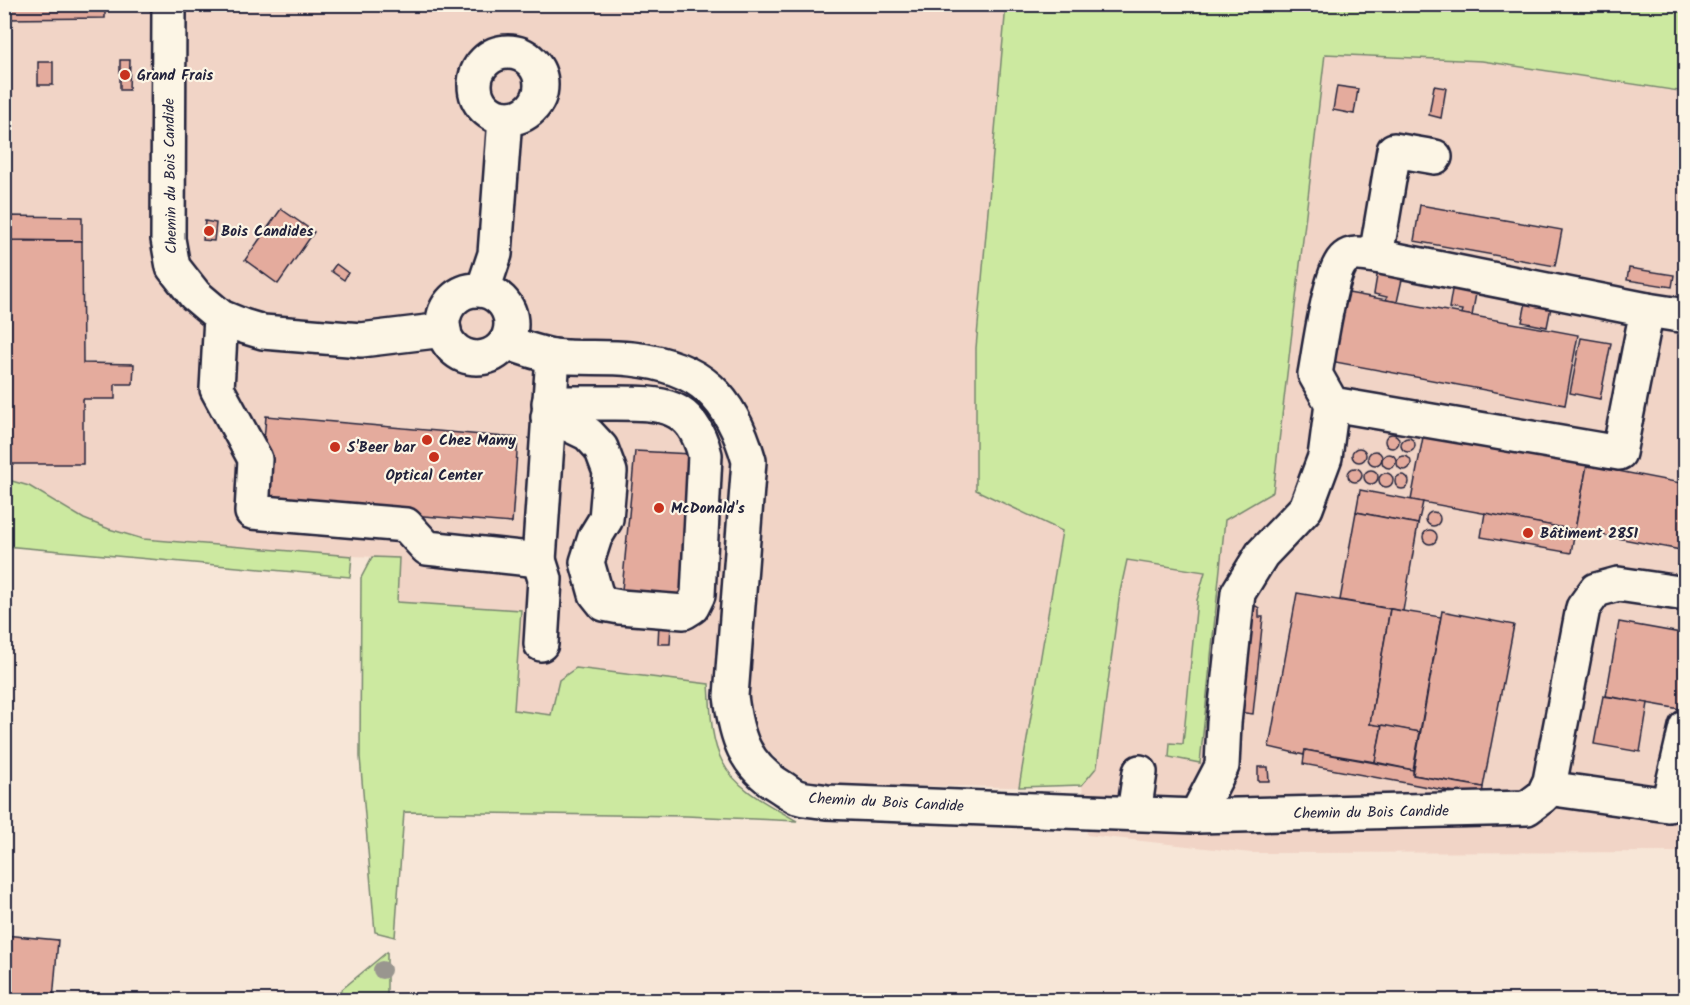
<svg xmlns="http://www.w3.org/2000/svg" width="1690" height="1005" viewBox="0 0 1690 1005" font-family="Kalam,sans-serif">
  <rect width="100%" height="100%" fill="#f7e6d7"/>
  <filter id="ink" filterUnits="userSpaceOnUse"><feTurbulence type="fractalNoise" baseFrequency=".0167" numOctaves="2"/><feDisplacementMap in="SourceGraphic" scale="12" xChannelSelector="R" yChannelSelector="G"/><feConvolveMatrix kernelMatrix="1 2 1 2 8 2 1 2 1" color-interpolation-filters="sRGB"/></filter>
  <g filter="url(#ink)">
    <!-- built -->
    <g fill="#f1d4c6">
      <polygon points="4,5 1006,5 976,348 976,490 1062,531 1019,787 816,785 786,768 758,742 748,689 576,668 559,680 551,715 513,710 521,610 397,602 399,558 352,556 143,539 109,529 84,519 29,486 5,479"/>
      <polygon points="1325,54 1482,61 1685,92 1685,852 1251,853 1087,835 1082,785 1097,766 1120,592 1127,560 1218,573 1225,520 1273,492"/>
    </g>
    <!-- green -->
    <g fill="#cce9a0" stroke="#77866e" stroke-width="1.5">
      <polygon points="1006,5 1685,5 1685,92 1482,61 1325,54 1273,492 1225,520 1200,763 1169,757 1170,743 1183,744 1197,600 1205,572 1127,560 1120,592 1097,767 1082,785 1019,787 1062,531 976,490 976,348"/>
      <polygon points="5,479 29,486 84,519 109,529 143,539 352,556 350,577 5,546"/>
      <path d="M 372,557 L 399,558 L 397,602 L 521,610 L 514,710 L 551,715 L 559,680 L 576,668 L 709,684 C 711,710 710,738 722,761 C 736,790 771,806 797,821 L 686,816 L 404,812 L 395,937 L 375,932 L 360,757 L 361,578 Z"/>
      <polygon points="387,952 387,1000 329,1000"/>
    </g>
    <!-- building -->
    <g fill="#e4ab9d" stroke="#22223b" stroke-width="1.5">
      <polygon points="4,4 105,4 105,18 4,19"/>
      <polygon points="120,60 130,60 129,90 120,90"/>
      <rect x="38" y="62" width="15" height="23"/>
      <polygon points="1337,86 1358,89 1354,114 1333,110"/>
      <polygon points="1434,86 1446,88 1441,118 1429,115"/>
      <polygon points="1420,205 1562,230 1555,266 1414,241"/>
      <polygon points="281,209 314,232 278,284 245,260"/>
      <polygon points="4,216 82,217 82,241 4,240"/>
      <polygon points="205,221 216,223 214,241 203,240"/>
      <polygon points="4,241 82,241 83,363 134,364 133,384 115,384 115,399 83,399 83,464 4,464"/>
      <polygon points="336,264 348,273 344,280 331,271"/>
      <polygon points="1629,268 1674,275 1672,287 1627,280"/>
      <polygon points="1378,270 1403,275 1397,302 1386,300 1387,297 1374,294"/>
      <polygon points="1453,284 1477,288 1472,316 1461,314 1462,310 1449,308"/>
      <polygon points="1343,292 1578,335 1565,405 1330,361"/>
      <polygon points="1527,297 1552,302 1547,327 1522,322"/>
      <polygon points="1581,338 1611,343 1600,399 1570,393"/>
      <polygon points="266,416 518,438 512,523 259,503"/>
      <circle cx="1392" cy="441" r="7"/>
      <polygon points="1423,437 1587,465 1575,530 1411,500"/>
      <circle cx="1408" cy="445" r="7"/>
      <circle cx="1359" cy="455" r="7"/>
      <polygon points="635,451 691,454 681,595 622,590"/>
      <circle cx="1375" cy="458" r="7"/>
      <circle cx="1389" cy="461" r="7"/>
      <circle cx="1404" cy="463" r="7"/>
      <polygon points="1587,465 1686,484 1686,551 1575,530"/>
      <circle cx="1355" cy="475" r="7"/>
      <circle cx="1371" cy="477" r="7"/>
      <circle cx="1386" cy="480" r="7"/>
      <circle cx="1402" cy="482" r="7"/>
      <polygon points="1360,490 1423,502 1418,524 1356,512"/>
      <polygon points="1356,512 1418,524 1403,611 1340,600"/>
      <circle cx="1433" cy="519" r="7"/>
      <polygon points="1485,513 1575,530 1571,553 1481,537"/>
      <circle cx="1430" cy="537" r="7"/>
      <polygon points="1297,593 1390,609 1370,724 1382,725 1375,762 1305,750 1304,755 1269,747"/>
      <polygon points="1256,606 1259,608 1259,617 1263,617 1253,714 1238,712 1251,608"/>
      <polygon points="1390,609 1441,617 1420,732 1370,724"/>
      <polygon points="1442,611 1514,625 1483,787 1413,775"/>
      <polygon points="1619,622 1686,634 1686,710 1606,696"/>
      <polygon points="659,623 671,624 670,644 658,644"/>
      <polygon points="1603,696 1648,703 1640,752 1594,744"/>
      <polygon points="1382,725 1420,732 1413,770 1375,762"/>
      <polygon points="1305,750 1413,770 1413,775 1483,787 1482,797 1303,764"/>
      <polygon points="1258,767 1268,767 1269,781 1258,781"/>
      <polygon points="4,935 58,940 53,1000 4,1000"/>
    </g>
    <g fill="none" stroke-linecap="round" stroke-linejoin="round">
      <defs>
        <g id="minor">
          <polyline points="169,4 168,239 173,267 195,295 221,317 243,326 263,332 361,340 444,330"/>
          <circle cx="508" cy="85" r="33"/>
          <polyline points="1376,256 1394,150 1435,157"/>
          <polyline points="483,290 495,254 505,118"/>
          <circle cx="477" cy="324" r="34"/>
          <polyline points="1647,310 1686,316"/>
          <polyline points="221,317 217,389 255,459 252,512 406,525 427,548 539,560 553,356"/>
          <path d="M 506,342 C 521,347 538,354 554,356 C 580,359 606,356 632,359 C 700,366 731,397 749,461 L 731,696 C 736,736 744,765 781,787 C 786,790 792,795 797,797 C 806,800 817,800 826,802 L 1196,816 L 1527,808 L 1543,796 L 1550,781 L 1583,608 L 1596,590 L 1618,584 L 1686,594"/>
          <path d="M 548,417 L 559,420 L 588,434 L 601,448 L 610,472 L 606,519 L 595,537 L 587,562 L 596,594 L 604,604 L 620,607 L 684,612 L 692,607 L 698,595 L 705,455 C 692,403 662,403 615,403 C 593,403 571,403 549,403"/>
          <polyline points="539,560 545,579 541,644"/>
          <polyline points="1547,788 1668,805 1686,727"/>
          <polyline points="1134,813 1140,772"/>
          <path d="M 1196,816 L 1222,766 L 1224,723 L 1238,593 L 1262,554 L 1306,508 L 1325,457 L 1332,404 L 1315,374 C 1319,353 1330,269 1345,258 C 1353,251 1366,255 1376,256 L 1647,310 L 1619,453 L 1332,404"/>
        </g>
      </defs>
      <!-- minor casing -->
      <use href="#minor" stroke="#22223b" stroke-width="38"/>
      <!-- minor -->
      <use href="#minor" stroke="#fcf5e5" stroke-width="33"/>
    </g>
    <!-- trees -->
    <circle fill="#99968f" cx="382" cy="970" r="9"/>
  </g>
  <!-- markers -->
  <g fill="#c8321e" stroke="#fcf5e5" stroke-width="2">
    <circle cx="125" cy="75" r="6"/>
    <circle cx="209" cy="231" r="6"/>
    <circle cx="427" cy="440" r="6"/>
    <circle cx="335" cy="447" r="6"/>
    <circle cx="434" cy="457" r="6"/>
    <circle cx="659" cy="508" r="6"/>
    <circle cx="1528" cy="533" r="6"/>
  </g>
  <g text-anchor="middle" stroke-width="4.5" stroke-linejoin="round" paint-order="stroke">
    <!-- poi labels -->
    <g font-size="15" font-weight="bold" fill="#22223b" stroke="#fcf5e5" text-anchor="start">
      <text x="137" y="80">Grand Frais</text>
      <text x="221" y="236">Bois Candides</text>
      <text x="439" y="445">Chez Mamy</text>
      <text x="347" y="452">S'Beer bar</text>
      <text x="434" y="480" text-anchor="middle">Optical Center</text>
      <text x="671" y="513">McDonald's</text>
      <text x="1540" y="538">Bâtiment 2851</text>
    </g>
    <!-- street labels -->
    <g font-size="15" fill="#22223b" stroke="#fcf5e5">
      <text transform="translate(170 176) rotate(-91)" y="5">Chemin du Bois Candide</text>
      <text transform="translate(886 802) rotate(3)" y="5">Chemin du Bois Candide</text>
      <text transform="translate(1371 812) rotate(-1)" y="5">Chemin du Bois Candide</text>
    </g>
  </g>
  <!-- margin -->
  <rect width="1690" height="1005" fill="none" stroke="#fcf5e5" stroke-width="24"/>
  <rect x="12" y="12" width="1666" height="981" fill="none" stroke="#22223b" stroke-width="2" filter="url(#ink)"/>
</svg>
